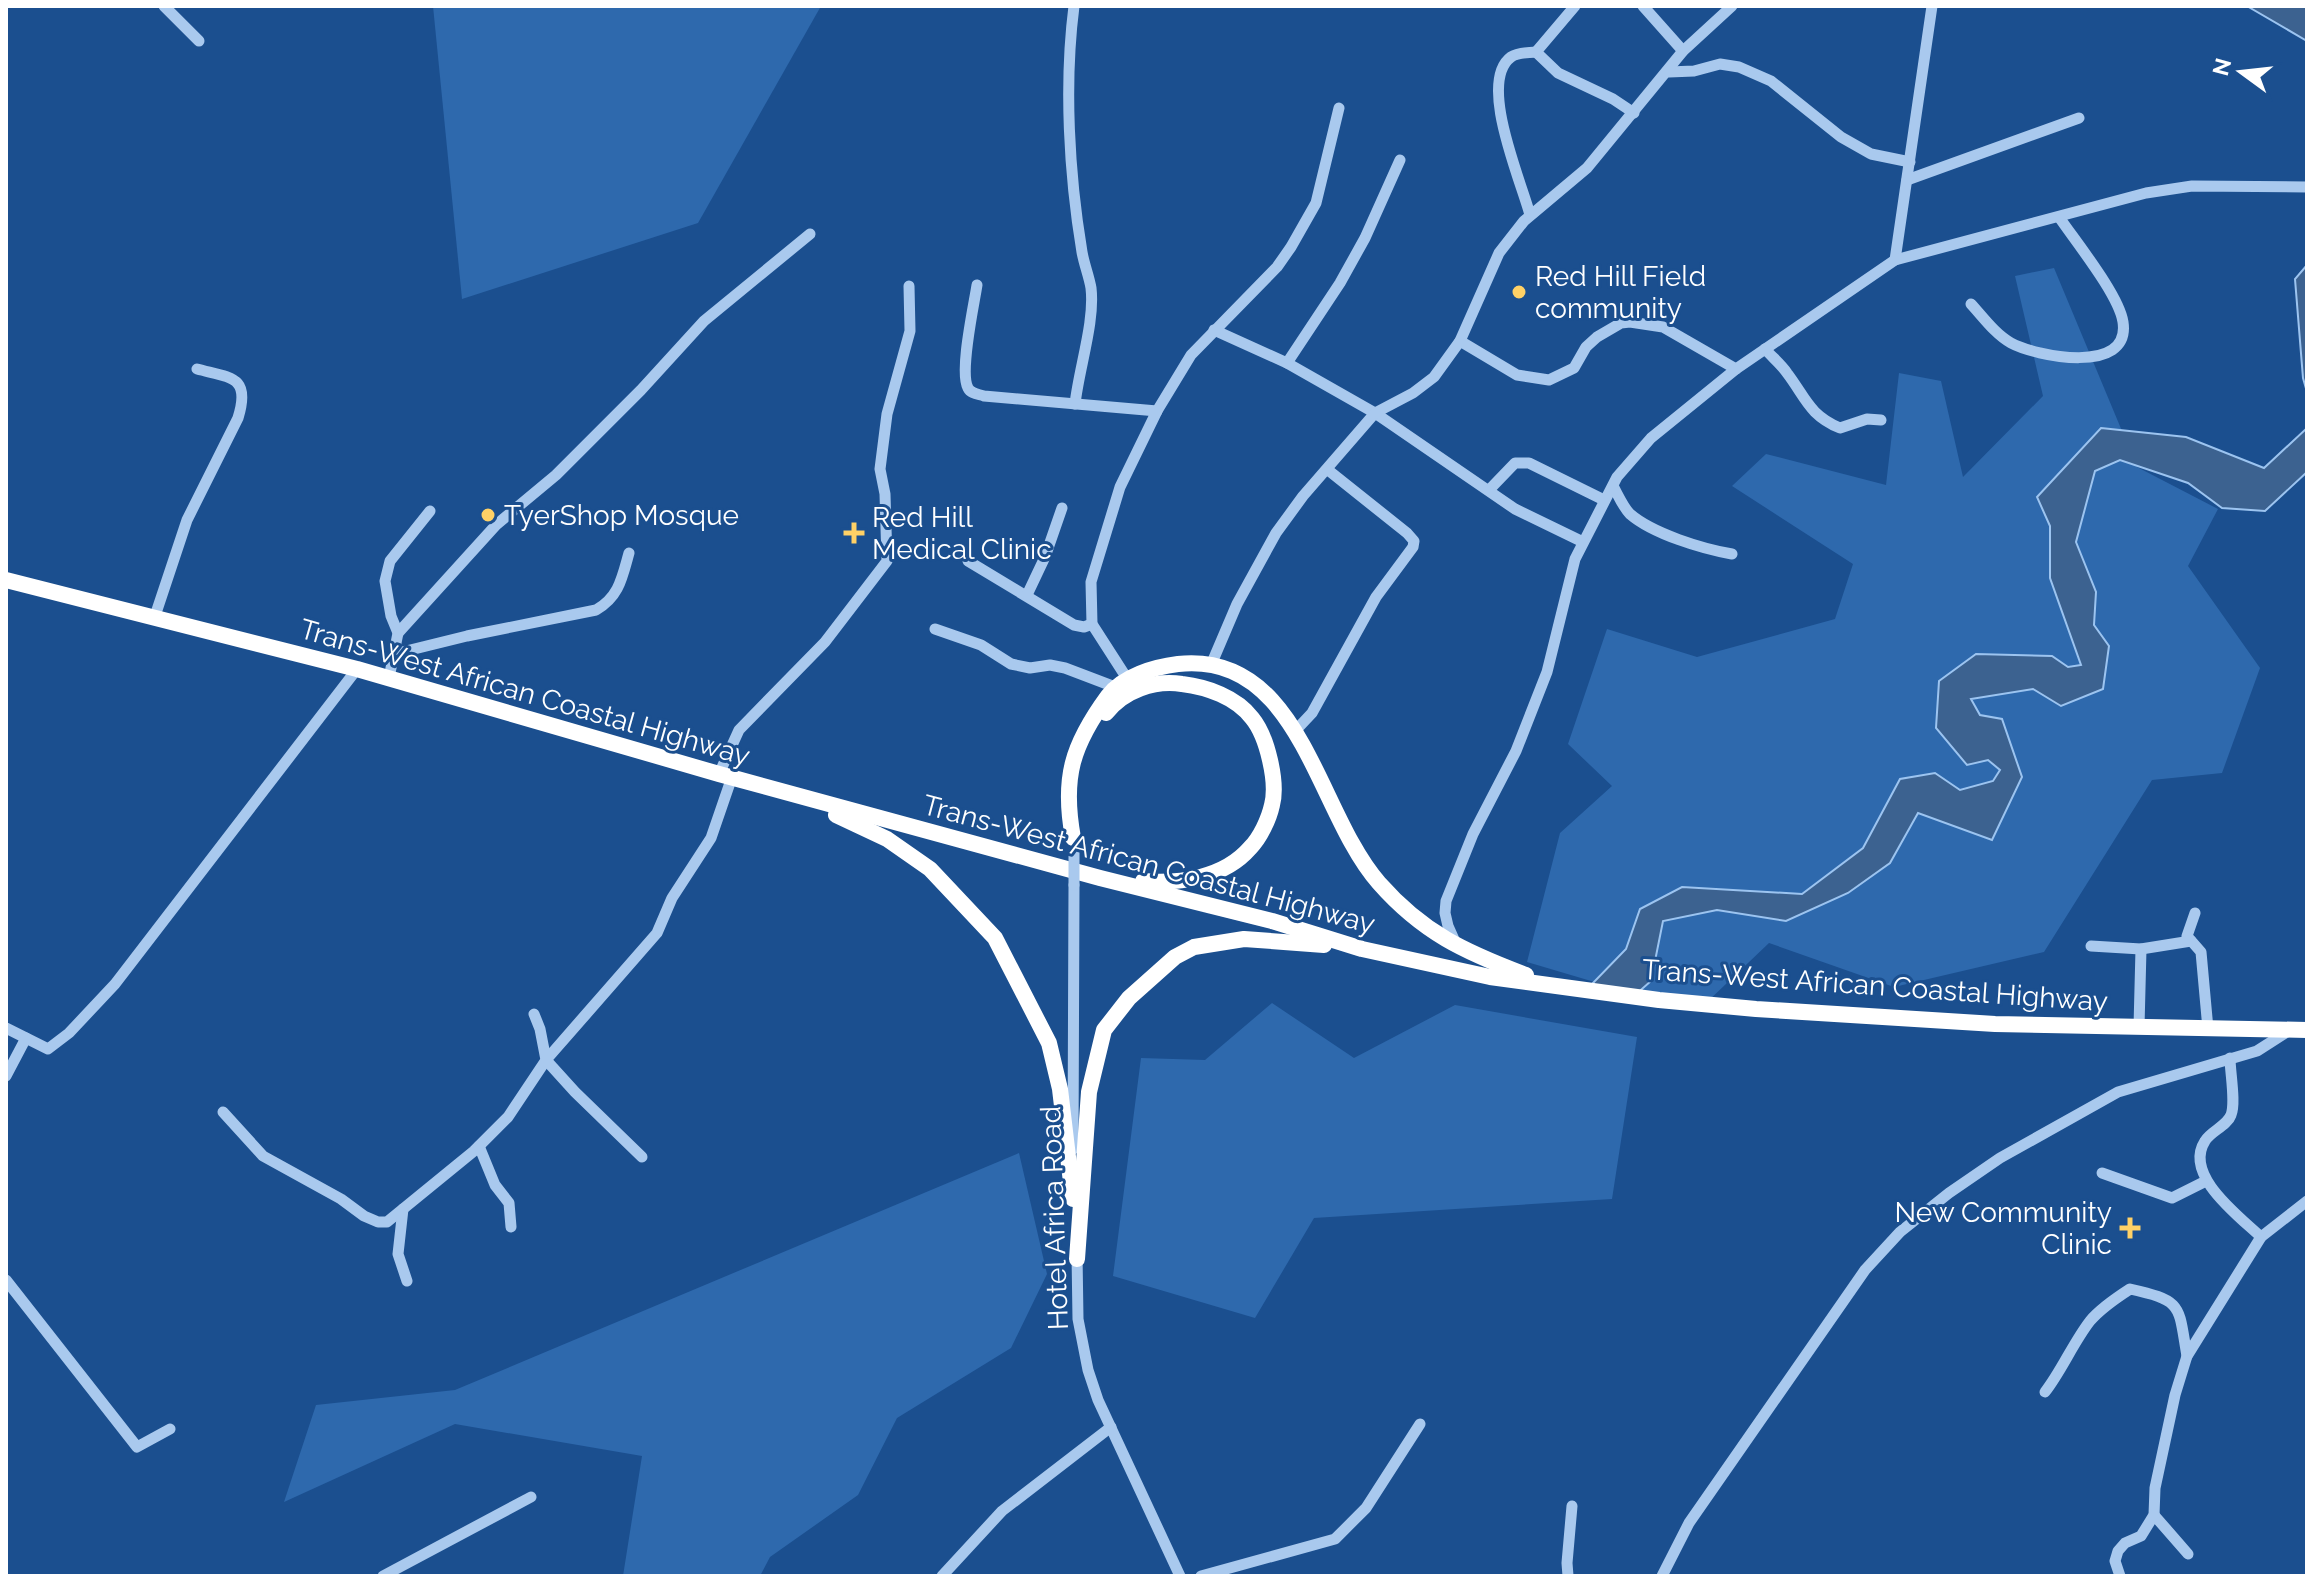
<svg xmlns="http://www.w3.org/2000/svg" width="2313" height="1582" viewBox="0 0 2313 1582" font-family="Raleway,sans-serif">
  <rect width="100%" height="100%" fill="#1b4f8f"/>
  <!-- green -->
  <g fill="#2e69ad">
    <polygon points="433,6 821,6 698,223 462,299"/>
    <polygon points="2054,268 2137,467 2218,509 2188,566 2260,668 2222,773 2152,780 2044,952 1894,987 1769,943 1706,1003 1645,997 1527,962 1560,833 1612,786 1568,744 1607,629 1697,657 1835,619 1853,564 1732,486 1766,454 1886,485 1899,373 1941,381 1963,477 2043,396 2015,276"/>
    <polygon points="1272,1003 1354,1058 1455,1005 1637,1037 1612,1199 1314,1218 1255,1318 1113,1276 1141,1058 1205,1060"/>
    <polygon points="1019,1153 1047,1274 1011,1348 897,1418 858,1495 770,1557 760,1576 623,1576 642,1456 455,1424 284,1502 316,1405 455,1390"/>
  </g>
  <!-- water -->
  <g fill="#3c6290" stroke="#9cc4f0" stroke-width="2">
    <polygon points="2247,6 2307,6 2307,41"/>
    <polygon points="2307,265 2307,392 2303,378 2295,279"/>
    <polygon points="2101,428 2186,437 2264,468 2307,428 2307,472 2265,511 2222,508 2188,483 2120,460 2095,471 2076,542 2096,592 2094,625 2109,646 2103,689 2061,706 2033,689 1971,699 1980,715 2002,719 2022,777 1992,840 1918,813 1890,863 1848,893 1786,921 1717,910 1663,921 1651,981 1634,996 1592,984 1626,949 1640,909 1682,887 1802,894 1863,848 1900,779 1935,773 1960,790 1993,781 2000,770 1988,760 1967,765 1936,728 1939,681 1976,654 2052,656 2068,667 2081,665 2050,578 2050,526 2037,497"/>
  </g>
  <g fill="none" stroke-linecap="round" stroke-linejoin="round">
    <!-- minor -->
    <g stroke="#a9c9ee" stroke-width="11">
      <polyline points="164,6 199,41"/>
      <path d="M 1074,6 C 1064,84 1069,174 1082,252 C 1084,264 1089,276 1091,288 C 1095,322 1079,368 1075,404"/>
      <polyline points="1575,6 1536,52 1558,73 1613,99 1634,113"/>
      <polyline points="1643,6 1683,51"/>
      <polyline points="1669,72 1694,71 1720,64 1739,67 1771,81 1841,137 1871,154 1910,162"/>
      <polyline points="1907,180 2079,118"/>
      <path d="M 1530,215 C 1522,183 1477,82 1511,57 C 1518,52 1528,53 1536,52"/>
      <polyline points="1895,260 1932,6"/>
      <path d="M 977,285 C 974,305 959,372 968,388 C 971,394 978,394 984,396 L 1157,411"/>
      <path d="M 1971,304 C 1983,317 1995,334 2011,343 C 2035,356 2131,376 2123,322 C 2119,295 2076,242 2059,217"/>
      <polyline points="1214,330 1287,363 1375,413 1515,509 1583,542"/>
      <polyline points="1460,341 1517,375 1549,380 1574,368 1586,347 1597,337 1621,323 1630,322 1663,327 1736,369"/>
      <path d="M 1765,349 C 1772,357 1781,364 1787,373 C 1806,398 1809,415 1840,428 L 1867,419 L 1881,420"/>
      <polyline points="1287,363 1340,283 1365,238 1400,160"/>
      <path d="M 1613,486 C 1618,495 1623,507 1630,514 C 1653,534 1703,549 1732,554"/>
      <polyline points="1489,490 1515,463 1529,463 1604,500"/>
      <polyline points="968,561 1074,625 1084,627 1092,624"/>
      <polyline points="1027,595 1045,557 1062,508"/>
      <path d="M 154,619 L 187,520 L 238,418 C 251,376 231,378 197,369"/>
      <polyline points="935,629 981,645 1011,664 1030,668 1050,665 1065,668 1115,687"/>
      <polyline points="398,633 496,525 556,475 641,390 704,321 810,234"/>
      <path d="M 394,654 L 467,636 L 596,610 C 619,597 622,578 629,553"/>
      <polyline points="1211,665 1237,604 1276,533 1303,496 1375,413 1413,393 1434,377 1460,341 1499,253 1524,221 1587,168 1683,51 1732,6"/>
      <polyline points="389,678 398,633 391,616 385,581 390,561 430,511"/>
      <polyline points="1128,680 1092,624 1091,582 1120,487 1157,411 1191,355 1277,267 1291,247 1316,203 1339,108"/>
      <polyline points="1296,730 1312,713 1376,597 1413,547 1414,541 1407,533 1328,470"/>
      <polyline points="719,774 739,730 825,642 887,561 885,494 880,469 887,414 910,331 909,286"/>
      <polyline points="2195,913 2187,936 2201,952 2208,1029"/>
      <polyline points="1456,944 1448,926 1445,913 1446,901 1473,834 1516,751 1547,672 1575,559 1617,477 1651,438 1736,369 1895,260 2146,193 2192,186 2307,187"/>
      <polyline points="2091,946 2141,949 2191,941"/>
      <polyline points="2139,1027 2141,949"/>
      <polyline points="6,1028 48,1049 69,1033 115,984 357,669"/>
      <path d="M 2230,1058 C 2230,1072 2236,1103 2231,1115 C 2227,1126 2211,1131 2205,1141 C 2183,1175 2239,1216 2261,1237"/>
      <polyline points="6,1076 26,1038"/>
      <polyline points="223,1112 263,1156 341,1199 364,1216 378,1222 387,1222 474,1151 508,1117 546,1060 540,1029 534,1014"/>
      <polyline points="479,1146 495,1185 509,1203 511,1227"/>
      <polyline points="1073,1149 1074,885"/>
      <polyline points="642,1157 575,1092 546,1060 657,933 672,898 711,838 732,777"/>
      <polyline points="2102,1173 2172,1198 2206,1181"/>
      <polyline points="403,1209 398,1254 407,1281"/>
      <polyline points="1077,1254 1078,1319 1088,1370 1098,1400 1180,1576"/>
      <polyline points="6,1280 137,1447 170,1429"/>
      <path d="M 2045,1392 C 2062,1370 2073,1343 2090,1321 C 2101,1308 2116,1298 2130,1289 C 2184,1301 2178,1305 2187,1356"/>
      <polyline points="2154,1515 2188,1554"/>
      <polyline points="383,1576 531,1497"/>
      <polyline points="942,1576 1002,1511 1111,1427"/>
      <polyline points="1201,1576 1335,1539 1366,1508 1420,1424"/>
      <polyline points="1568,1576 1567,1563 1572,1506"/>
      <polyline points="1662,1576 1689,1523 1865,1270 1900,1232 1949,1193 2000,1158 2118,1092 2257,1051 2290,1030"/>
      <polyline points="2120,1576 2115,1561 2118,1551 2125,1543 2141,1536 2154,1515 2155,1488 2175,1395 2187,1356 2261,1237 2307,1201"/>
    </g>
    <!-- highway -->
    <g stroke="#fff" stroke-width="16">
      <polyline points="6,580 357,669 719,774 1100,878 1272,921 1362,949 1490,977 1659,1000 1756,1009 1995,1024 2307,1030"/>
      <path d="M 1106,713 C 1124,690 1154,680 1182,684 C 1207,687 1236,697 1252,718 C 1267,736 1278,782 1272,805 C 1269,819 1260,838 1250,848 C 1224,878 1180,884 1143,881"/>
      <polyline points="836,815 887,839 930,869 995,938 1049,1043 1060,1089 1073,1199"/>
      <path d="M 1073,838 C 1062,778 1072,745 1108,696 C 1123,676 1154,667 1178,664 C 1301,651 1316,812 1379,883 C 1423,933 1465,952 1526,975"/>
      <polyline points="1077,1259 1089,1092 1104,1030 1129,998 1175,957 1194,947 1244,939 1324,945"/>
    </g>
    <!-- minor-bridge -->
    <polyline stroke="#a9c9ee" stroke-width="11" points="1074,852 1074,885"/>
  </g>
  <!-- markers -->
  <g fill="#ffd166" stroke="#1b4f8f" stroke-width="3">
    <circle cx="1519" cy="292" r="8"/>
    <circle cx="488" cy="515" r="8"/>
    <path d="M850 521h8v8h8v8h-8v8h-8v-8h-8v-8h8z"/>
    <path d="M2126 1216h8v8h8v8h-8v8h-8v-8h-8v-8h8z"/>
  </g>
  <g text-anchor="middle" stroke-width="6" stroke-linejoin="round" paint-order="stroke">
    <!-- poi labels -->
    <g font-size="28" fill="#fff" stroke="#1b4f8f" text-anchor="start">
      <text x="1535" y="286">Red Hill Field<tspan x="1535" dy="32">community</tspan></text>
      <text x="504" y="525">TyerShop Mosque</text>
      <text x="872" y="527">Red Hill<tspan x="872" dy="32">Medical Clinic</tspan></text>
      <text x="2112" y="1222" text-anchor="end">New Community<tspan x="2112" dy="32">Clinic</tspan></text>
    </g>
    <!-- street labels -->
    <g font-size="28" fill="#fff" stroke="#1b4f8f">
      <text transform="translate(525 692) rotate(16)" y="10">Trans-West African Coastal Highway</text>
      <text transform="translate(1149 864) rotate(15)" y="10">Trans-West African Coastal Highway</text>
      <text transform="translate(1875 985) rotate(4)" y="10">Trans-West African Coastal Highway</text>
      <text transform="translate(1054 1218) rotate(-92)" y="10">Hotel Africa Road</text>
    </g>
  </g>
  <!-- border -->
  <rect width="2313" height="1582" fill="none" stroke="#ffffff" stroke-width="16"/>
  <!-- north arrow -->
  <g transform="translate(2241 72) rotate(285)" stroke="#1b4f8f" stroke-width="6" paint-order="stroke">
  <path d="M0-6L14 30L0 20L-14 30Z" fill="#ffffff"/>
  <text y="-12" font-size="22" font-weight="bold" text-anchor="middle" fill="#ffffff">N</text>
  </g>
</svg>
